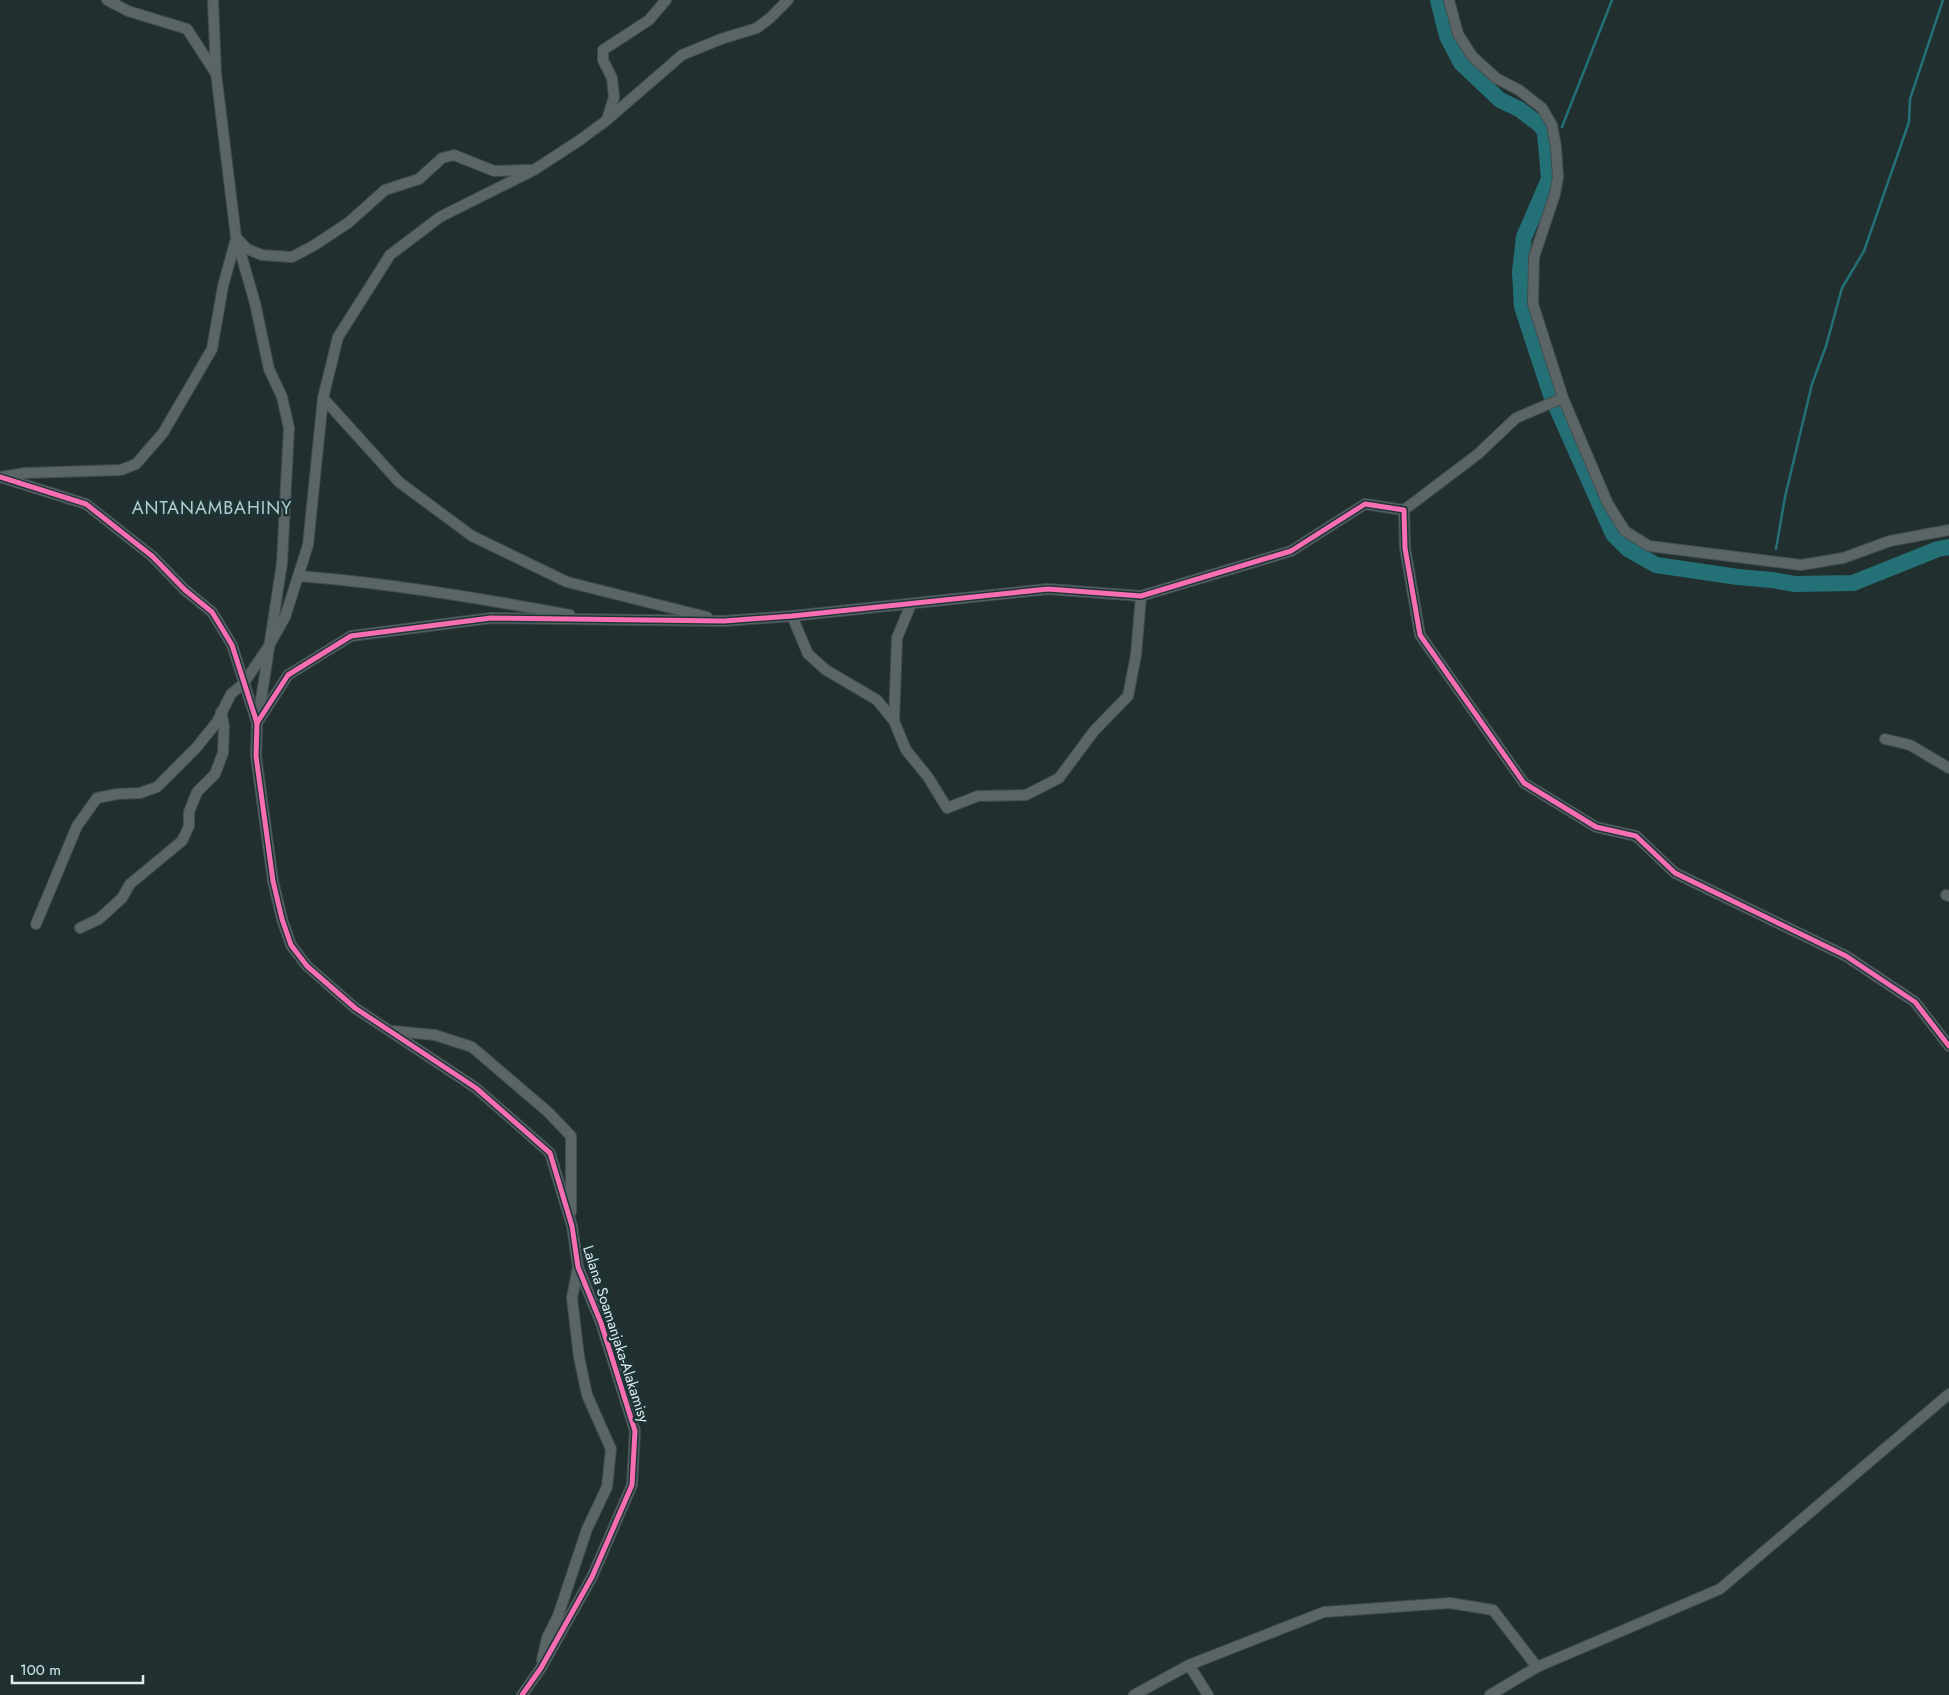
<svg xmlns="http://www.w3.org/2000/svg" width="1949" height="1695" viewBox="0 0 1949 1695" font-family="Jost,sans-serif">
  <rect width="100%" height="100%" fill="#222f2f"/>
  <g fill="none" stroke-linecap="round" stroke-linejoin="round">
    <!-- stream -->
    <g stroke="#237176" stroke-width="2.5">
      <polyline points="1562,127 1612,0"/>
      <polyline points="1776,549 1785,497 1812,384 1826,346 1842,288 1864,251 1909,122 1910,99 1943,0"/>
    </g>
    <!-- river -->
    <polyline stroke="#237176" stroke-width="16" points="1438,0 1447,36 1461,63 1500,100 1519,109 1540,125 1545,132 1549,179 1524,237 1520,272 1522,307 1551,395 1613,534 1628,549 1656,565 1738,577 1772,580 1795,584 1853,583 1938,549 1949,547"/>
    <defs>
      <g id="minor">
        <polyline points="107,0 128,11 187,29 215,72"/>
        <polyline points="213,0 216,73 236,237 255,303 269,369 282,397 289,428 282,563 258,720"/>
        <polyline points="1449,0 1458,34 1472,56 1496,78 1519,90 1542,108 1552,125 1556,147 1558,177 1555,194 1534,257 1533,304 1563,398 1608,504 1625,531 1649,546 1801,565 1843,558 1890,541 1949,530"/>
        <polyline points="608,119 682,55 721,39 757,28 770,18 788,0"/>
        <polyline points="237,238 247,249 262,255 292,257 313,246 348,223 385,190 419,179 442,158 454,155 494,171 531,170"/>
        <polyline points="323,398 399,482 472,536 567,582 707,617"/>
        <polyline points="0,477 86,504 152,556 185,590 212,612 232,645 257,723 256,756 273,881 282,919 291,945 307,966 355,1008 476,1088 550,1153 572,1226 578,1267 601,1323 635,1431 632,1485 592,1577 541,1668 522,1695"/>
        <polyline points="1,477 25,473 121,470 136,464 163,433 212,349 223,286 236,239"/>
        <polyline points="1404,510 1478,454 1516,418 1563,398"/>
        <path d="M 299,576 C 390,583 480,598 570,615"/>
        <polyline points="792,616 808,654 826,670 877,700 894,721 906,750 928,777 947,808 978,796 1026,795 1059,778 1094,731 1128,696 1136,655 1141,596"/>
        <polyline points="894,721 897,638 911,604"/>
        <polyline points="257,723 288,675 351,636 491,618 724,621 792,616 1048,589 1141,596 1291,551 1365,504 1404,510 1405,548 1420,635 1524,783 1596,827 1636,836 1675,873 1846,956 1915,1002 1949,1046"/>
        <polyline points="1885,739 1910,745 1949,768"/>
        <polyline points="1946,895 1949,896"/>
        <polyline points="36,924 77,826 97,798 117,794 140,793 157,787 196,748 217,722 231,694 243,684 267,649 285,617 308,545 323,398 338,337 390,255 440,217 534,170 580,140 607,120 614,97 612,78 603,60 603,50 649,20 666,0"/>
        <polyline points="80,928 99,919 122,898 130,884 182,841 189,826 189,812 197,792 215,774 223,753 224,726 221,712"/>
        <polyline points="393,1031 435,1035 472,1047 548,1112 571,1136 571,1212"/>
        <polyline points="542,1660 547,1638 558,1616 587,1529 607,1487 611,1449 587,1395 579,1357 572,1298 578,1267"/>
        <polyline points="1189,1665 1208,1695"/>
        <polyline points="1134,1695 1189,1665 1324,1612 1450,1603 1493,1610 1537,1667 1720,1589 1949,1394"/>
        <polyline points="1490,1695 1537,1667"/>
      </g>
    </defs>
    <!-- minor casing -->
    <use href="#minor" stroke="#424d4e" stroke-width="12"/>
    <!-- minor -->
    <use href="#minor" stroke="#5b6565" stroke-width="10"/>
    <defs>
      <g id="cycleway">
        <polyline points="0,477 86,504 152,556 185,590 212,612 232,645 257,723 256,756 273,881 282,919 291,945 307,966 355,1008 476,1088 550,1153 572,1226 578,1267 601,1323 635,1431 632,1485 592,1577 541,1668 522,1695"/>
        <polyline points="257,723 288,675 351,636 491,618 724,621 792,616 1048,589 1141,596 1291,551 1365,504 1404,510 1405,548 1420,635 1524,783 1596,827 1636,836 1675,873 1846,956 1915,1002 1949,1046"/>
      </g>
    </defs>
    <!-- cycleway casing -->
    <use href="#cycleway" stroke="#1c3435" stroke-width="8"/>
    <!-- cycleway -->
    <use href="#cycleway" stroke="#f96db3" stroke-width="5"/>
  </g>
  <g text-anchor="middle" stroke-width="5" stroke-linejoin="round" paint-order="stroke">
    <!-- street labels -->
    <g font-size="15" fill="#deecec" stroke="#1c3435">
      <text transform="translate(616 1334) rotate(72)" y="5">Lalana Soamanjaka-Alakamisy</text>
    </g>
    <!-- quarter labels -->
    <g font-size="18" letter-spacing="1" fill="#b1cdce" stroke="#1c3435">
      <text x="212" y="514">ANTANAMBAHINY</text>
    </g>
  </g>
  <!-- scale -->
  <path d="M12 1675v8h131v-8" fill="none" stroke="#deecec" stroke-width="2.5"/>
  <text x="20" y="1675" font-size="15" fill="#deecec" stroke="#1c3435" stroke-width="4" paint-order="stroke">100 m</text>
</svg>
